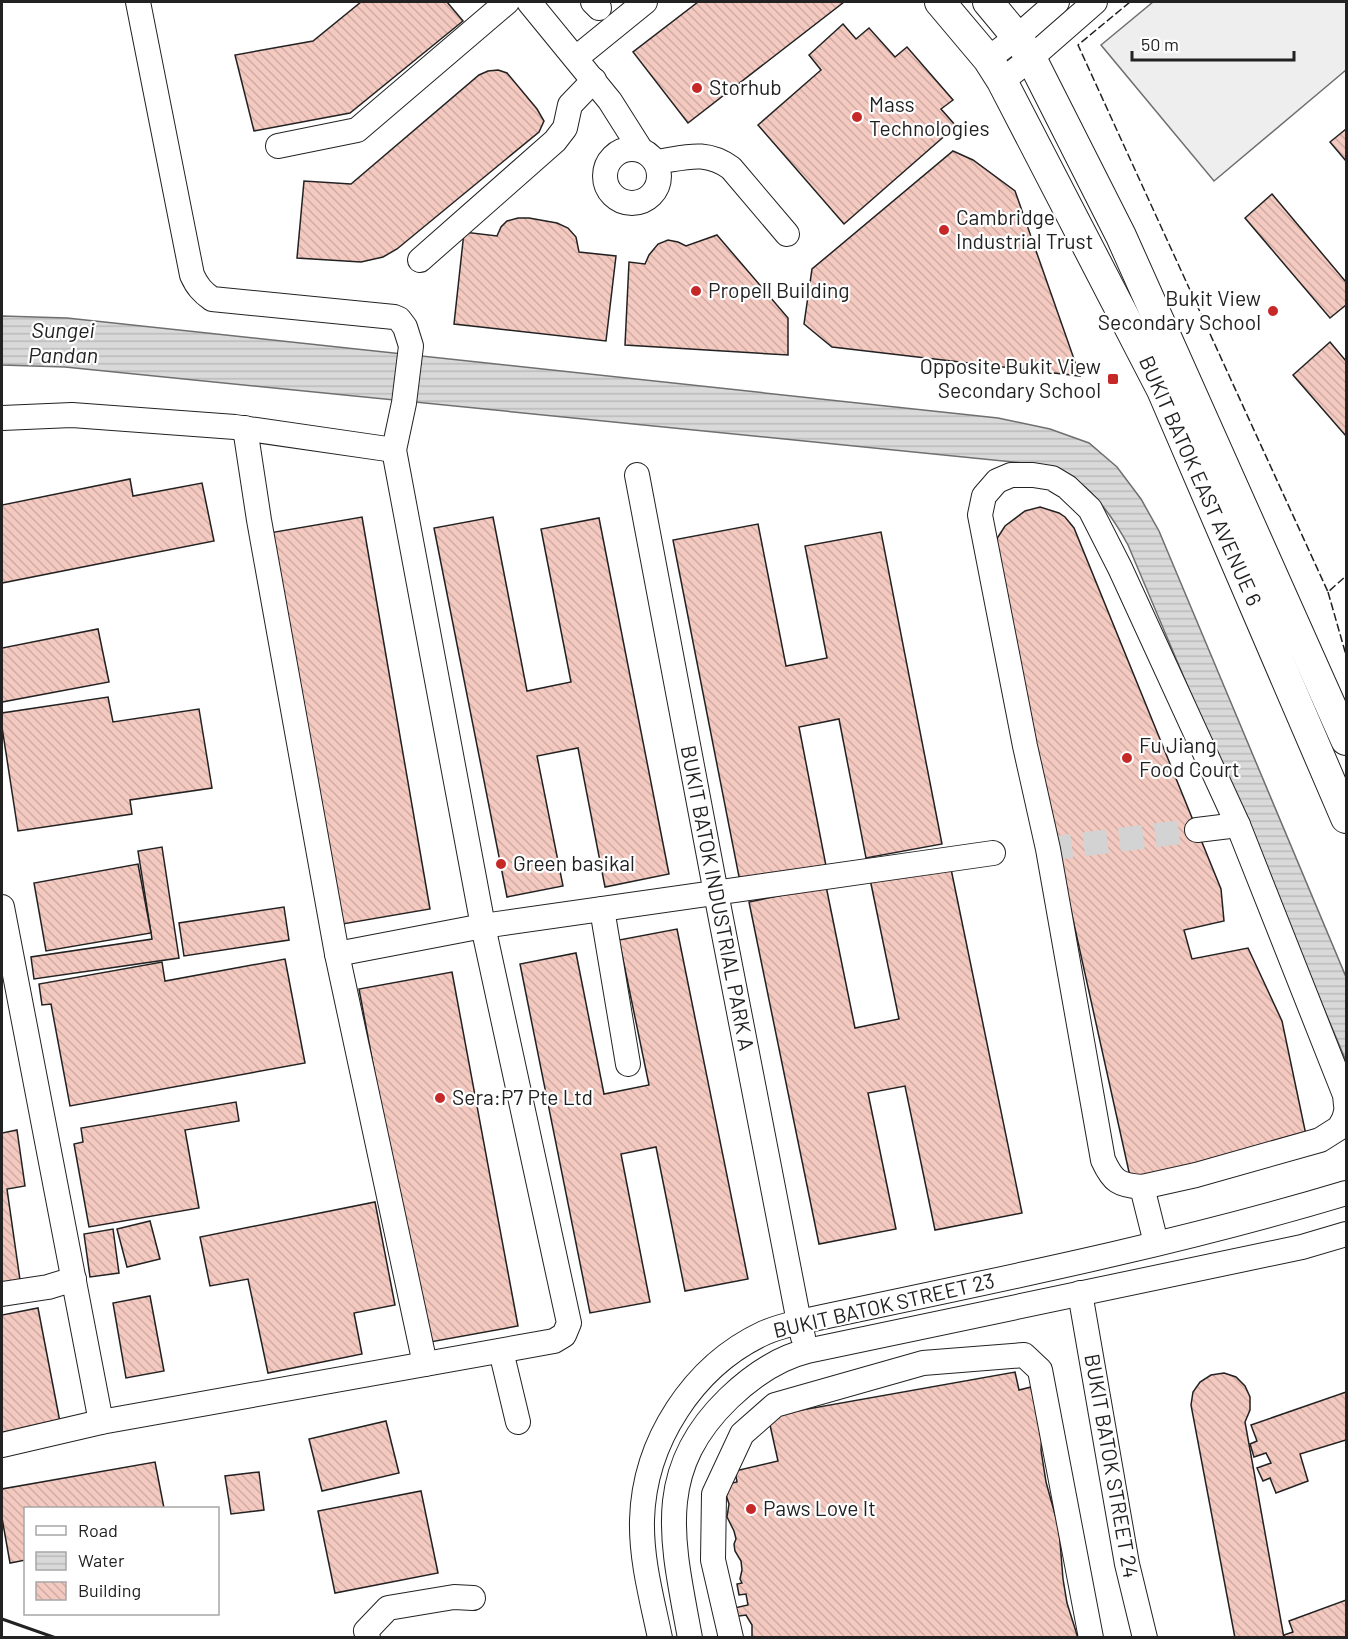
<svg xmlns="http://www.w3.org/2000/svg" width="1348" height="1639" viewBox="0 0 1348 1639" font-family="Barlow,sans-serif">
  <defs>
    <pattern id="water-rules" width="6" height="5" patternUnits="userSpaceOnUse" patternTransform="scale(1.5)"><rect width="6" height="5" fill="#d9d9d9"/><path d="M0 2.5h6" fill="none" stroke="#bababa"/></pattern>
    <pattern id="building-back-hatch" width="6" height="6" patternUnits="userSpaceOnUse" patternTransform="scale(1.5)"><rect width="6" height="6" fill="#f3c9c0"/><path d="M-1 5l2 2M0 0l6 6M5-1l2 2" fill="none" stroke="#d0aca5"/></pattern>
  </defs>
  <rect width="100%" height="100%" fill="#fff"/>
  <!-- grass -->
  <polygon fill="#eee" stroke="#6f6f6f" stroke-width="1.5" points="1153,2 1346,2 1346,70 1214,181 1101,45"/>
  <!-- water -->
  <path fill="url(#water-rules)" stroke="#6f6f6f" stroke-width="1.5" d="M 2,316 L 67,318 L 998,418 L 1050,429 L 1089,443 L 1117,467 L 1141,499 L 1159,531 L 1346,977 L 1346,1061 L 1128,545 C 1115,521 1100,498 1078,481 C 1068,474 1054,470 1043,465 L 65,367 L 2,365 Z"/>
  <!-- building -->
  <g fill="url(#building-back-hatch)" stroke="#222" stroke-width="1.5">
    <polygon points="361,2 447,2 463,21 350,113 254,131 235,55 313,41"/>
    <polygon points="698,2 844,2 688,123 633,52"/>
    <polygon points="843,24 856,39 869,28 895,57 907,47 953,100 941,109 956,126 844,224 758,125 821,70 809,55"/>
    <polygon points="498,70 507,73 537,109 544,121 539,132 397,249 383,257 361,262 297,258 304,181 351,184 479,75 488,71"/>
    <polygon points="1346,129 1346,161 1330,142"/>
    <polygon points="953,151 973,160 1015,191 1080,376 832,347 804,324 812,269"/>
    <polygon points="1272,194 1346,282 1346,305 1330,318 1245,218"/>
    <polygon points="518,218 529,218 557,223 568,228 576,237 579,252 616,256 606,341 454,324 464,232 497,236 501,227 507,221"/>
    <polygon points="717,235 788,318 788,355 625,345 629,262 645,264 649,255 658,244 668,240 678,242 686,246"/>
    <polygon points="1330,342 1346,361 1346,436 1293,375"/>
    <polygon points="130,479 133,496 202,483 214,541 2,583 2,505"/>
    <polygon points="1040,507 1059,513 1065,517 1074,528 1221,889 1224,921 1184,930 1192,959 1248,948 1282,1021 1306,1135 1131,1181 993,559 996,540 1005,526 1025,511"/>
    <polygon points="362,517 430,909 337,925 269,533"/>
    <polygon points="493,517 527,691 571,682 541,529 599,518 669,874 605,887 578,748 537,756 563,886 507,897 434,528"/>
    <polygon points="758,524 786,666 827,658 805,546 881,532 942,844 866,858 839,719 799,727 827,871 741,887 673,540"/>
    <polygon points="98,629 109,682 2,702 2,648"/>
    <polygon points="108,697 113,722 199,709 212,788 130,800 132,814 18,831 2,727 2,713"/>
    <polygon points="162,847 179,958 34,979 31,957 152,939 138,851"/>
    <polygon points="138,864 151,933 46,951 34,883"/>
    <polygon points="950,864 1022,1213 935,1230 905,1086 868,1093 896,1229 819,1244 749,902 826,886 855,1028 899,1019 870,879"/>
    <polygon points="284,907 289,940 184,956 179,923"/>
    <polygon points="677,929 748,1279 685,1291 656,1147 621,1154 650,1302 590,1313 520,964 576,953 604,1094 649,1085 619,940"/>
    <polygon points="285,959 305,1063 70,1106 51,1004 42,1005 39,984 162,962 165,981"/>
    <polygon points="452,972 518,1326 425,1343 359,989"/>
    <polygon points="236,1102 239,1121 185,1130 199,1208 89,1227 74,1144 83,1142 81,1128"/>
    <polygon points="17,1130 25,1186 7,1189 20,1280 2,1283 2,1133"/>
    <polygon points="375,1202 395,1305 354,1313 362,1354 268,1373 248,1279 210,1286 200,1237"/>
    <polygon points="150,1221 160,1259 127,1267 117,1229"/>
    <polygon points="113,1229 119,1273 90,1277 84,1234"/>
    <polygon points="150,1296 164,1371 126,1378 113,1303"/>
    <polygon points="38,1308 60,1422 2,1433 2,1315"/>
    <polygon points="1015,1372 1019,1390 1031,1387 1042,1435 1041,1450 1046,1482 1059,1529 1063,1579 1067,1603 1078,1638 752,1638 752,1625 746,1615 732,1617 730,1609 748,1605 746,1594 739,1595 737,1584 742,1583 740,1579 742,1570 741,1561 735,1551 734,1544 736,1539 734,1531 727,1517 729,1504 723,1485 737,1482 735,1471 778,1461 768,1416"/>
    <polygon points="1224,1373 1236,1377 1245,1386 1250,1397 1250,1410 1245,1422 1284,1638 1235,1638 1191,1405 1193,1392 1200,1382 1211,1375"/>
    <polygon points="1346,1392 1346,1440 1300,1454 1308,1481 1276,1493 1270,1478 1263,1481 1257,1468 1271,1463 1266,1453 1254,1457 1250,1444 1257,1441 1251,1425"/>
    <polygon points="386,1421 399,1473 322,1491 309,1439"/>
    <polygon points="155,1462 164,1508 26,1508 26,1560 10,1563 2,1518 2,1489"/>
    <polygon points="259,1472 264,1510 231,1514 225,1476"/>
    <polygon points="421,1491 438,1573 335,1593 318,1511"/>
    <polygon points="1346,1600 1346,1638 1285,1638 1284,1635 1293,1632 1289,1621"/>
  </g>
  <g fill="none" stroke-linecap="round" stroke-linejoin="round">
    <!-- minor-tunnel -->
    <polyline stroke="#d3d3d3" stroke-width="24" stroke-dasharray="24 12" stroke-linecap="butt" points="1048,849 1197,830"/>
    <defs>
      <g id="minor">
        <polyline points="529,2 610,101 641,150"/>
        <polyline points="593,2 599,8"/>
        <polyline points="576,58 645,2"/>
        <polyline points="988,59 1017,37 1057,2"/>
        <polyline points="1002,81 1031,58 1095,2"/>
        <polyline points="278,146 357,130 507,2"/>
        <circle cx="632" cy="176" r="27"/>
        <path d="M 656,162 C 685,158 705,149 731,168 L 787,234"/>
        <polyline points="420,260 555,141 565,128 570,105 594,80"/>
        <polyline points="2,418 72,415 235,427 394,450"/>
        <polyline points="245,428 259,520 337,954 425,1364"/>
        <polyline points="637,475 716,893 799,1322 803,1337"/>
        <polyline points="1197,830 1238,825"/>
        <polyline points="2,907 101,1422"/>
        <polyline points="602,909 628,1064"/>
        <polyline points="337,954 483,926 993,853"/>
        <polyline points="1142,1187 1196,1175 1320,1140 1339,1128 1344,1119 1346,1112"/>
        <path d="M 1156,1243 L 1142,1187 C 1119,1185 1113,1182 1103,1160 L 1048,849 L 1025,746 L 980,515 L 984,496 L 997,481 L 1011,475 L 1033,475 L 1052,478 L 1067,487 L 1090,509 L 1120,568 L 1238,825 L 1345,1095 L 1346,1105"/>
        <polyline points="1080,1293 1127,1564 1145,1638"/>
        <polyline points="2,1294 48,1287 74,1279"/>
        <polyline points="501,1351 518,1422"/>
        <path d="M 2,1445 L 101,1422 L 554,1341 L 564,1335 L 569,1323 L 483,926 L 394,450 L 404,403 L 411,346 L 405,327 L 399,319 L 394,317 L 212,299 C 202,292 197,286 192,275 L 138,2"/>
        <polyline points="368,1638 366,1631 388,1608 454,1597 473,1598"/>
        <path d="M 660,1638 C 652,1599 641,1560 642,1520 C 644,1442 693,1366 764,1333 C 775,1328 787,1325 799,1322 C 982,1283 1167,1247 1346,1193"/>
        <path d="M 690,1638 C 673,1544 652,1472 729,1398 C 751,1377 778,1358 807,1351 L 1302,1247 L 1346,1234"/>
        <polyline points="731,1638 713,1560 714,1494 742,1434 775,1405 923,1363 1024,1355 1040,1370 1091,1638"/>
      </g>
      <g id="major">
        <polyline points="940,2 988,59 1002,81 1162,390 1346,818"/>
        <polyline points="988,2 1017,37 1031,58 1121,236 1346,740"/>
      </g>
    </defs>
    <!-- minor casing -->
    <use href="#minor" stroke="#222" stroke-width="26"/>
    <!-- major casing -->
    <use href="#major" stroke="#222" stroke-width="32"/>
    <!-- minor -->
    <use href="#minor" stroke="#fff" stroke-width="24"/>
    <!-- major -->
    <use href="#major" stroke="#fff" stroke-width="30"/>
    <!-- fence -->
    <g stroke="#222" stroke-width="1.5" stroke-dasharray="8 3" stroke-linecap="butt">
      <polyline points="1130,2 1078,45 1328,592 1346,576"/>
      <polyline points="1328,592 1346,655"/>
    </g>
    <!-- wall -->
    <polyline stroke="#222" stroke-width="3" points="2,1619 56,1638"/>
  </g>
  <!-- markers -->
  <g fill="#c62828" stroke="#fff" stroke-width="2">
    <circle cx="697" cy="88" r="6"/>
    <circle cx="857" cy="117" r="6"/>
    <circle cx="944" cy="230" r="6"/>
    <circle cx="696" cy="291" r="6"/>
    <circle cx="1273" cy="311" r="6"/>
    <rect x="1107" y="373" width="12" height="12" rx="3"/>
    <circle cx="1127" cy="758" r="6"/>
    <circle cx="501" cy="864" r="6"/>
    <circle cx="440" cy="1098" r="6"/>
    <circle cx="751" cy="1509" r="6"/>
  </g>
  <g text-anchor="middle" stroke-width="4.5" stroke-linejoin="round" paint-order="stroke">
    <!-- poi labels -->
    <g font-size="21" fill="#222" stroke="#fff" text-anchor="start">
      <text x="709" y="95">Storhub</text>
      <text x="869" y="112">Mass<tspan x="869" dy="24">Technologies</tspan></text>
      <text x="956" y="225">Cambridge<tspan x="956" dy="24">Industrial Trust</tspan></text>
      <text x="708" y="298">Propell Building</text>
      <text x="1261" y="306" text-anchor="end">Bukit View<tspan x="1261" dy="24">Secondary School</tspan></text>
      <text x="1101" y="374" text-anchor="end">Opposite Bukit View<tspan x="1101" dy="24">Secondary School</tspan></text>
      <text x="1139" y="753">Fu Jiang<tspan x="1139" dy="24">Food Court</tspan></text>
      <text x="513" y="871">Green basikal</text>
      <text x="452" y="1105">Sera:P7 Pte Ltd</text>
      <text x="763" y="1516">Paws Love It</text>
    </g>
    <!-- street labels -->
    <g font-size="21" fill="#222" stroke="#fff">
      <text transform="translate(1200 481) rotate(66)" y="7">BUKIT BATOK EAST AVENUE 6</text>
      <text transform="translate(717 898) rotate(79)" y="7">BUKIT BATOK INDUSTRIAL PARK A</text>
      <text transform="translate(884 1306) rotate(-13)" y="7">BUKIT BATOK STREET 23</text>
      <text transform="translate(1111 1466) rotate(80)" y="7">BUKIT BATOK STREET 24</text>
    </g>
    <!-- water labels -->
    <g font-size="22" font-style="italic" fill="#222" stroke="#fff">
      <text x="63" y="338">Sungei<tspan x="63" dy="25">Pandan</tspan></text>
    </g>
  </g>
  <!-- border -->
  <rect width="1348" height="1639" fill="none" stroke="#222222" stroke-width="6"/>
  <!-- legend -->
  <rect x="24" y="1507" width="195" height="108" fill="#ffffff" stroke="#a7a7a7" stroke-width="1.5"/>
  <rect x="36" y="1526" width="30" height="9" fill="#ffffff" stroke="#a7a7a7" stroke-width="1.5"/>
  <text x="78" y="1537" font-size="18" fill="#222222">Road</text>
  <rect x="36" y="1552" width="30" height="18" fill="url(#water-rules)" stroke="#a7a7a7" stroke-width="1.5"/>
  <text x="78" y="1567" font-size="18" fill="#222222">Water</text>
  <rect x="36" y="1582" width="30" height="18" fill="url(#building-back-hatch)" stroke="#a7a7a7" stroke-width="1.5"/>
  <text x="78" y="1597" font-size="18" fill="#222222">Building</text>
  <!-- scale -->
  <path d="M1132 51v9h162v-9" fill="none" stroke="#222222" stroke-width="3"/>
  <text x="1141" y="51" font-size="18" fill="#222222" stroke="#ffffff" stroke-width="4.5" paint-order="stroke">50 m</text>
</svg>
